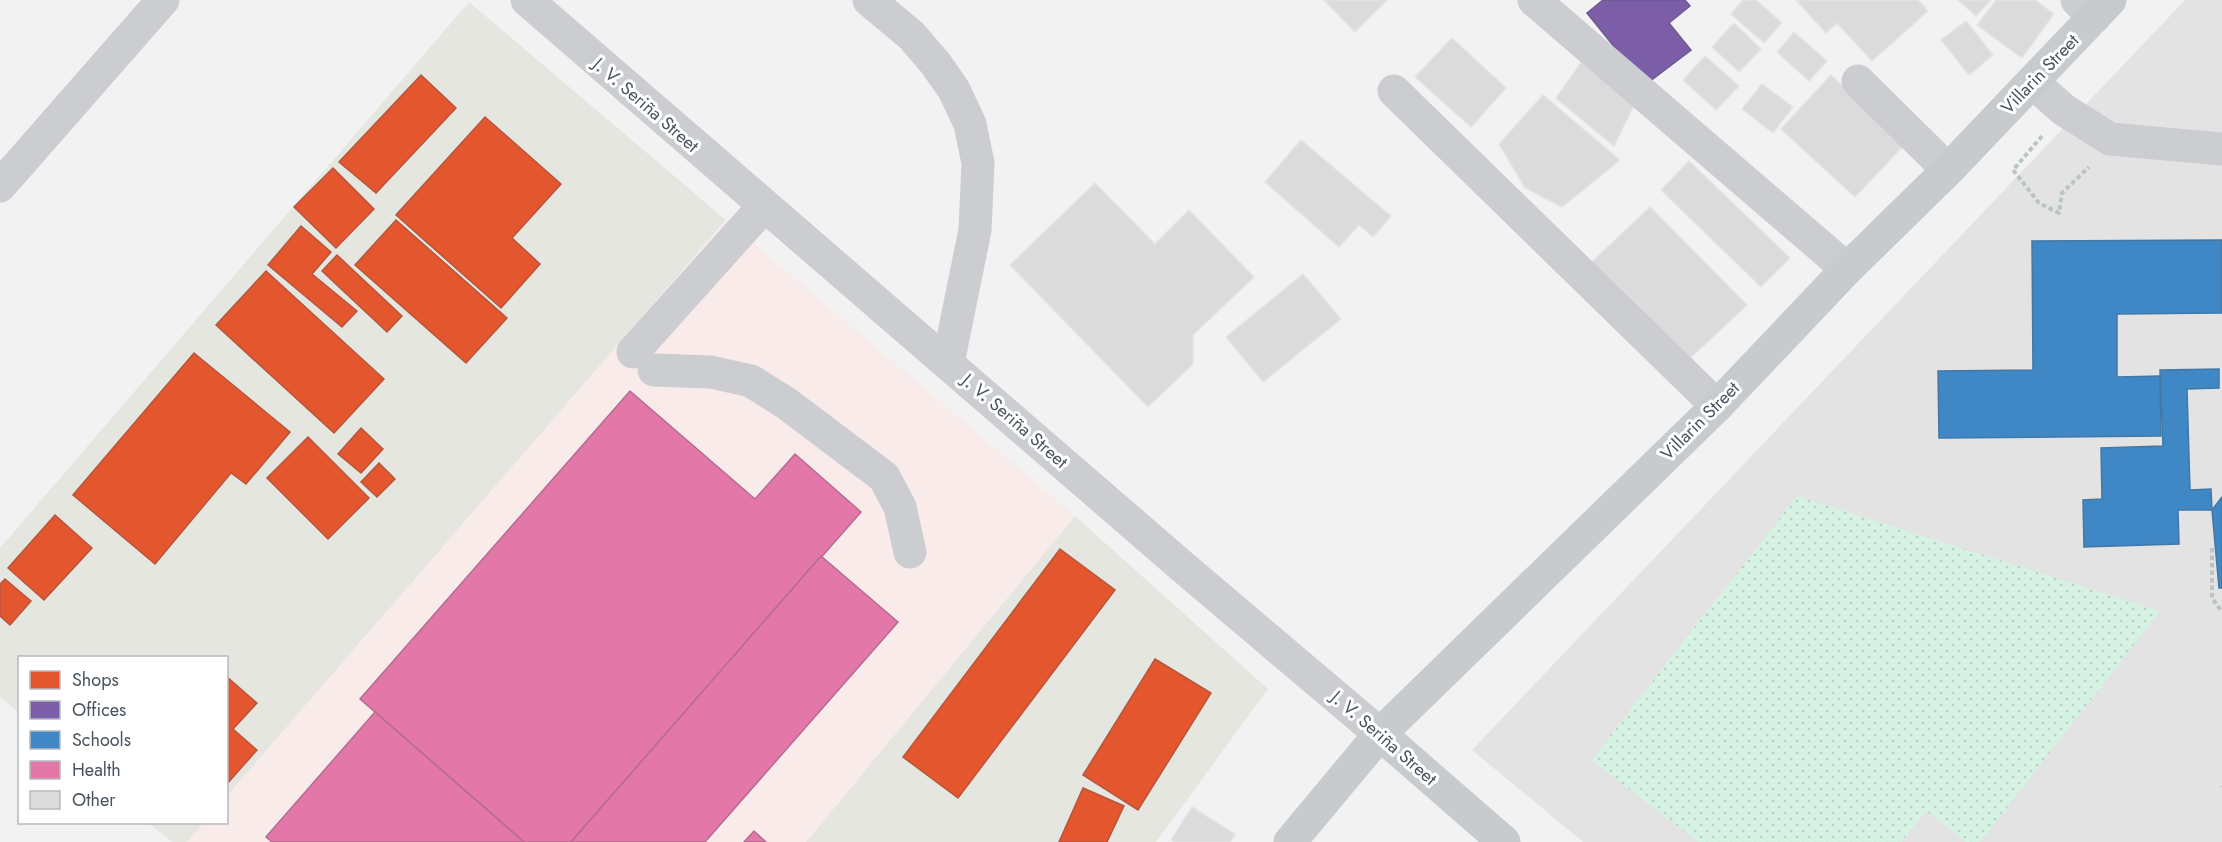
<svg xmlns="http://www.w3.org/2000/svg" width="2222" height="842" viewBox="0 0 2222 842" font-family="Jost,sans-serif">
  <defs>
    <pattern id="green-dots" width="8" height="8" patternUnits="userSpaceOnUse" patternTransform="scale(1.5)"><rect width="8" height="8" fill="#d5f2e2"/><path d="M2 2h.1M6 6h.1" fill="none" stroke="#b8d1c4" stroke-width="1.8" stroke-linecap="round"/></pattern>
  </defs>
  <rect width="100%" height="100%" fill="#f2f2f2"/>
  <!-- commercial -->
  <g fill="#e6e6e0">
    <polygon points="469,2 726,220 227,796 226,658 20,658 19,713 0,697 0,548"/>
    <polygon points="1075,516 1268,689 1156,842 806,842"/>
    <polygon points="149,823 204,823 187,842 172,842"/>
  </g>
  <!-- education -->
  <polygon fill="#e4e3e4" points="2185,0 2222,0 2222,842 1583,842 1472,750"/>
  <!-- medical -->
  <polygon fill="#f8ebe9" points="726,220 1075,516 806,842 187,842 204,823 226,822 227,796"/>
  <!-- green -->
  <polygon fill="url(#green-dots)" points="1797,496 2160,611 1980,842 1966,842 1926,811 1901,842 1698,842 1591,760"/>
  <!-- shops -->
  <g fill="#e4572e" stroke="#b5563d" stroke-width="1.5">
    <polygon points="421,75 456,108 376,193 339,162"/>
    <polygon points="485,117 561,184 512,238 540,264 501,308 396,215"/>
    <polygon points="333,168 374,209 336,248 294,207"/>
    <polygon points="396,220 507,318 466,363 355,265"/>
    <polygon points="301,226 331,252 312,274 357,311 342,327 268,265"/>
    <polygon points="337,255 402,316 387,332 322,271"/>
    <polygon points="266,271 384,379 334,433 216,325"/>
    <polygon points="194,353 290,432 246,484 231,473 155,564 73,495"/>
    <polygon points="361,428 383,449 361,473 338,454"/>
    <polygon points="308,437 369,498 328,539 267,478"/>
    <polygon points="379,463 395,479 377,497 361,482"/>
    <polygon points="55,515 92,548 44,600 8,568"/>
    <polygon points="1060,549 1115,590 958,798 903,757"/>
    <polygon points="5,579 31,601 10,625 0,616 0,584"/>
    <polygon points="1155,659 1211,693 1138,810 1083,775"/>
    <polygon points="226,676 257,703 233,729 257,750 226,785"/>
    <polygon points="1083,788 1124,806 1107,842 1059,842"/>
  </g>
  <!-- offices -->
  <polygon fill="#7b5ea7" stroke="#6c5b91" stroke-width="1.5" points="1603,0 1685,0 1690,6 1669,23 1691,50 1645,85 1587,13"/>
  <!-- schools -->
  <g fill="#3f88c5" stroke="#4278a6" stroke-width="1.5">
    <polygon points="2222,240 2222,313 2117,314 2117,377 2160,376 2161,436 1939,438 1938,371 2033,370 2032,241"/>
    <polygon points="2219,369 2219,388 2187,389 2190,490 2211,489 2212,510 2178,510 2179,544 2084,547 2083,500 2102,499 2101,448 2163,446 2160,370"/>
    <polygon points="2222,497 2222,588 2219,588 2212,510"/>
  </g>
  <!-- health -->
  <g fill="#e377a8" stroke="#b46c92" stroke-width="1.5">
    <polygon points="630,391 755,499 795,454 861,512 571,842 524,842 360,699"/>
    <polygon points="821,556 898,622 705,842 571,842"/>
    <polygon points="375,712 524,842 272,842 266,837"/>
    <polygon points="754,831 766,842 744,842"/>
  </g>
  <!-- building -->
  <g fill="#dbdbdc" stroke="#e3e4e5" stroke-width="1.5">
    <polygon points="1324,0 1387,0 1355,32"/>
    <polygon points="1743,0 1756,0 1782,23 1764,43 1731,14"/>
    <polygon points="1796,0 1918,0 1928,11 1872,61 1837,23 1826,33"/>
    <polygon points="1958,0 1991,0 1976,16"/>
    <polygon points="1996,0 2035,0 2054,14 2022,58 1977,25"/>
    <polygon points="1966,21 1993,55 1969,75 1941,40"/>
    <polygon points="1734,23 1761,49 1739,72 1712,47"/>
    <polygon points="1794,32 1827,61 1809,81 1777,52"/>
    <polygon points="1452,38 1506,88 1471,127 1415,77"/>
    <polygon points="1705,56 1739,86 1716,110 1683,80"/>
    <polygon points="1582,61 1635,103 1614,146 1556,98"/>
    <polygon points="1831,75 1905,144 1855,197 1781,129"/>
    <polygon points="1762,84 1793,107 1773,133 1742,109"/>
    <polygon points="1543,95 1620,160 1562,207 1525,188 1499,144"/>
    <polygon points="1301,140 1391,216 1373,237 1359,225 1339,247 1265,182"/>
    <polygon points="1689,161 1790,258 1761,287 1661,190"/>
    <polygon points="1095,183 1155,244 1189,210 1254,277 1193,335 1193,364 1148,407 1010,265"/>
    <polygon points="1650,207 1747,305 1687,361 1591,263"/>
    <polygon points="1303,274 1341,319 1263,382 1226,337"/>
    <polygon points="1192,807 1235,834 1230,842 1175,842 1171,840"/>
  </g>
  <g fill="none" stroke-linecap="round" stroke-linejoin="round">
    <!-- path -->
    <g stroke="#b8c5c2" stroke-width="4" stroke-dasharray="4.5 3" stroke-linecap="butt">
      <polyline points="2042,136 2013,170 2039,203 2059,213 2062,193 2089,167"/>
      <polyline points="2212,548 2212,598 2222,612"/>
      <polyline points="2222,786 2222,787"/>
    </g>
    <!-- minor -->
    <g stroke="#cbcdd0" stroke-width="33">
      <polyline points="527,0 1184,568 1380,734"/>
      <polyline points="869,0 911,35 936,64 954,90 970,124 978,163 975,230 948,363"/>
      <polyline points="1534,0 1847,269"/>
      <polyline points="2077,0 2094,17"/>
      <polyline points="1858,81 1948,170"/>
      <polyline points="2032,82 2064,110 2110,139 2222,149"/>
      <polyline points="1394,91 1717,406"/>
      <polyline points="0,186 163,0"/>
      <polyline points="633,352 764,206"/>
      <polyline points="654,370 711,372 751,381 786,403 884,477 900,507 910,552"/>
    </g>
    <!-- major -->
    <g stroke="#c8cbce" stroke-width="33">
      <polyline points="1380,734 1504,842"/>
      <polyline points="1290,842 1380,734 1717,406 1847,269 1948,170 2110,0"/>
    </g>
  </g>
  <g text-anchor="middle" stroke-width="6" stroke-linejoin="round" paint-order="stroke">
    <!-- street labels -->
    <g font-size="18" fill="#48535f" stroke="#fff">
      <text transform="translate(2040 74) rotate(-46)" y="6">Villarin Street</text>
      <text transform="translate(646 105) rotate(41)" y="6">J. V. Seriña Street</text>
      <text transform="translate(1015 421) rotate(41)" y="6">J. V. Seriña Street</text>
      <text transform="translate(1700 421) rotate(-45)" y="6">Villarin Street</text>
      <text transform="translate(1384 738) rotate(41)" y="6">J. V. Seriña Street</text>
    </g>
  </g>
  <!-- legend -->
  <rect x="18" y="656" width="210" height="168" fill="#ffffff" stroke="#b6babf" stroke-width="1.5"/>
  <rect x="30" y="671" width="30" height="18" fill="#e4572e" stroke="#b6babf" stroke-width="1.5"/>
  <text x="72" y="686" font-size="18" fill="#48535f">Shops</text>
  <rect x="30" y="701" width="30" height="18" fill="#7b5ea7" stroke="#b6babf" stroke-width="1.5"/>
  <text x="72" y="716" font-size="18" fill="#48535f">Offices</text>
  <rect x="30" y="731" width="30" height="18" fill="#3f88c5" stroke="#b6babf" stroke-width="1.5"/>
  <text x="72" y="746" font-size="18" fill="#48535f">Schools</text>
  <rect x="30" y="761" width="30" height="18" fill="#e377a8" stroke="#b6babf" stroke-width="1.5"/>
  <text x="72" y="776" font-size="18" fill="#48535f">Health</text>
  <rect x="30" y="791" width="30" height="18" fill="#dbdbdc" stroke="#b6babf" stroke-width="1.5"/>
  <text x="72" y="806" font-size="18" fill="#48535f">Other</text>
</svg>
